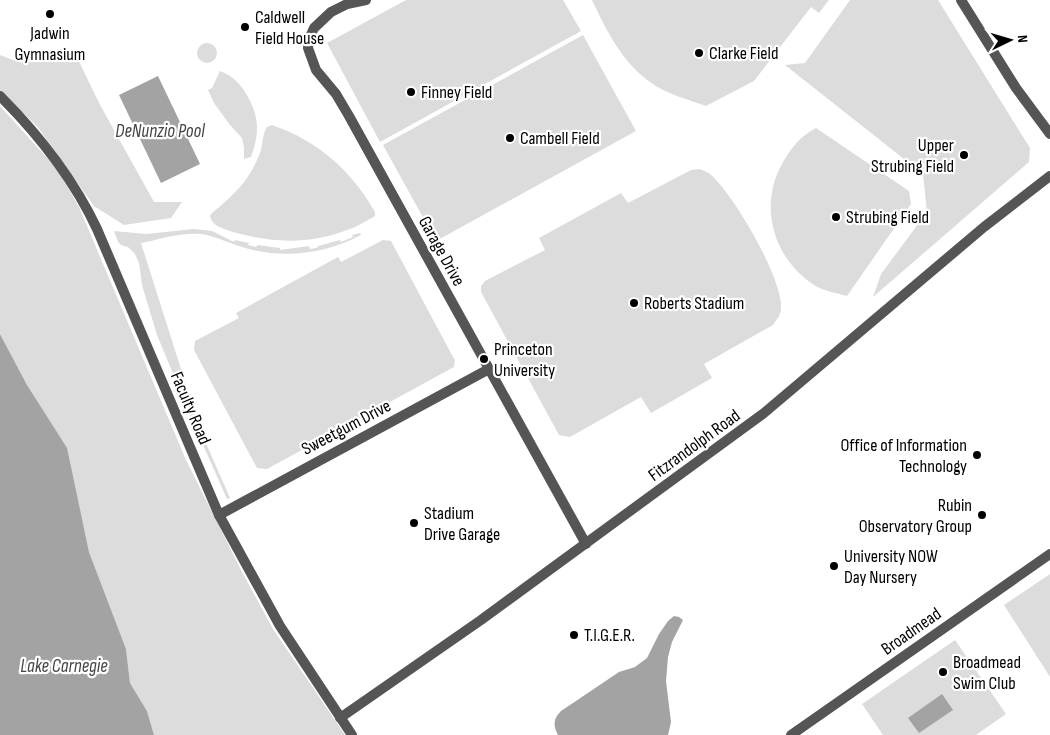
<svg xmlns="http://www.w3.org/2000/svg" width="1050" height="735" viewBox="0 0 1050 735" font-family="'Sofia Sans Condensed',sans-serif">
  <rect width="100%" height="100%" fill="#fff"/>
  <!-- green -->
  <g fill="#dcdcdc">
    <polygon points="406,0 563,0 581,31 380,142 327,43"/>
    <path d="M 592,0 L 829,0 L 819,13 L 811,7 L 754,81 L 706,106 C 687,99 666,94 650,82 C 622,62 606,30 592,0 Z"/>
    <polygon points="850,0 938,0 1030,148 1029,162 873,297 881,274 927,212 923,174 785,65 805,63"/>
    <polygon points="583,35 636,131 436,241 383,145"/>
    <circle cx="207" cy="53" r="10"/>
    <polygon points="73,49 99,103 154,202 182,202 171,218 124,225 94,206 37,126 0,92 0,55 13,60"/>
    <path d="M 220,71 C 233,76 241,84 248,97 C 260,119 259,134 251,157 L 244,159 L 244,148 L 242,138 L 230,125 L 214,103 L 208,90 L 212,88 Z"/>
    <polygon points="0,106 57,169 79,207 186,460 241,570 273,629 345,735 154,735 147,711 130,683 126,649 89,552 66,448 27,385 0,334"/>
    <path d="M 272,125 C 318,141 351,170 375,212 L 375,216 C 366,221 357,227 347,230 C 309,245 269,243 230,231 C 222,228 212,226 210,216 L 212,213 C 235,194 249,181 260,153 C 263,145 262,135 267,127 Z"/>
    <path d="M 816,128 L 909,191 L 911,204 L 847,296 C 836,293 823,291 814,285 C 774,259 758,207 782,164 C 790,149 800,136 816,128 Z"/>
    <path d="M 700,169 C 704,171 707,172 710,174 C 733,193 783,279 781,308 C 781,315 777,319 773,325 L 704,364 L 712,378 L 651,413 L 641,397 L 570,437 L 559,435 L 481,292 L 481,286 L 485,281 L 545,250 L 539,238 L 621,193 L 628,203 L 691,170 Z"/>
    <path d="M 194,229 L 212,231 L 234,242 L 235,240 L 249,243 L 248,245 L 256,247 L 258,245 L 280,248 L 280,250 L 309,246 L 310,249 L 317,248 L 318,246 L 340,240 L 341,242 L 353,237 L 352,235 L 360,233 L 361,235 C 328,253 286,259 249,249 C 233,245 218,237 202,234 C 182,232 160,239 141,243 L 201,432 L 230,498 L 227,499 L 196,429 L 157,335 L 142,285 L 139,263 L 135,254 L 128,247 L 121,245 L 118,242 L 114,231 L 146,234 Z"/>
    <polygon points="383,240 391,241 453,357 455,360 454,367 267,469 257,468 194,350 195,341 239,318 236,313 338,257 341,262"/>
    <polygon points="1050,574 1050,677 1004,605"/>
    <polygon points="955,640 1006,714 976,735 883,735 862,704"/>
  </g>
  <!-- water -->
  <g fill="#a3a3a3">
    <polygon points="158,76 200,164 161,183 119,95"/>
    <polygon points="0,334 27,385 67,448 89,552 126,649 130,683 147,711 154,735 0,735"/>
    <path d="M 674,616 L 679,617 L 683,620 L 672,642 L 668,657 L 666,681 L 671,722 L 668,735 L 558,735 C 553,725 553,719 561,711 L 619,672 L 635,667 L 647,658 L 659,634 L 668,621 Z"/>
    <polygon points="942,694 953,710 919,733 908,718"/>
  </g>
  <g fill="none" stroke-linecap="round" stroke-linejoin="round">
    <!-- minor -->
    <g stroke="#555" stroke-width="10">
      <polyline points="366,0 347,4 331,12 314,28 309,39 308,48 316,70 336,94 349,116 586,544"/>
      <polyline points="961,0 1016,88 1050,134"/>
      <polyline points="219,515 489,369"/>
      <polyline points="340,718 481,620 764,413 984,227 1050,176"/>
      <polyline points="791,735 1050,554"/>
    </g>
    <!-- tertiary -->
    <path stroke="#555" stroke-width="10" d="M 0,96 C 39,135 73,178 97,229 L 219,515 L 280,626 L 352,735"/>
  </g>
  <!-- markers -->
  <g fill="#000" stroke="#fff" stroke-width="2">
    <circle cx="50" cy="14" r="5"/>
    <circle cx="245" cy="27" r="5"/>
    <circle cx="699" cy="53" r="5"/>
    <circle cx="411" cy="92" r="5"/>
    <circle cx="510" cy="138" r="5"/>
    <circle cx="964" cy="155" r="5"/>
    <circle cx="836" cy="217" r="5"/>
    <circle cx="634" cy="303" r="5"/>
    <circle cx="484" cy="359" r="5"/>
    <circle cx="977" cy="455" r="5"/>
    <circle cx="982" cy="515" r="5"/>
    <circle cx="414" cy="523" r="5"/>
    <circle cx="834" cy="566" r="5"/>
    <circle cx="574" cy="635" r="5"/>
    <circle cx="943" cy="672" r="5"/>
  </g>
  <g text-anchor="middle" stroke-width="4.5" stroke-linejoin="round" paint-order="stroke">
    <!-- poi labels -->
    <g font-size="18" fill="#000" stroke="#fff" text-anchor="start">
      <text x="255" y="23">Caldwell<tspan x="255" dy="21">Field House</tspan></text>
      <text x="50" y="39" text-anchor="middle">Jadwin<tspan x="50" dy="21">Gymnasium</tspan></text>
      <text x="709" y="59">Clarke Field</text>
      <text x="421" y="98">Finney Field</text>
      <text x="520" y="144">Cambell Field</text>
      <text x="954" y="151" text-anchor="end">Upper<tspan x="954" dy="21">Strubing Field</tspan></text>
      <text x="846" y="223">Strubing Field</text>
      <text x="644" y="309">Roberts Stadium</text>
      <text x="494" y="355">Princeton<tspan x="494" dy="21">University</tspan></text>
      <text x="967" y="451" text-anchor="end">Office of Information<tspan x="967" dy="21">Technology</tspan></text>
      <text x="972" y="511" text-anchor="end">Rubin<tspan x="972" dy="21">Observatory Group</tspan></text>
      <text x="424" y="519">Stadium<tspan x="424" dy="21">Drive Garage</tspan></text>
      <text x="844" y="562">University NOW<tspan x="844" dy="21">Day Nursery</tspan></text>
      <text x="584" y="641">T.I.G.E.R.</text>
      <text x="953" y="668">Broadmead<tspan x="953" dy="21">Swim Club</tspan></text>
    </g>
    <!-- street labels -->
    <g font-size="18" fill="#000" stroke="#fff">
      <text transform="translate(442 251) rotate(61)" y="6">Garage Drive</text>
      <text transform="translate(191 408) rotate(67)" y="6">Faculty Road</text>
      <text transform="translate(346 427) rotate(-28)" y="6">Sweetgum Drive</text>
      <text transform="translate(694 445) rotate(-36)" y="6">Fitzrandolph Road</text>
      <text transform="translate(911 631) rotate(-35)" y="6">Broadmead</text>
    </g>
    <!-- water labels -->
    <g font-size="19" font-style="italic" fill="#444" stroke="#fff">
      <text x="160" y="137">DeNunzio Pool</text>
      <text x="64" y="672">Lake Carnegie</text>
    </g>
  </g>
  <!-- north arrow -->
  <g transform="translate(1010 40) rotate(85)" stroke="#ffffff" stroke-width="4" paint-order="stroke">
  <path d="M0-4L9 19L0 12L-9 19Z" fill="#000000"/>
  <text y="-8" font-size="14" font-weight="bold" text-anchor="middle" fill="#000000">N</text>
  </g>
</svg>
